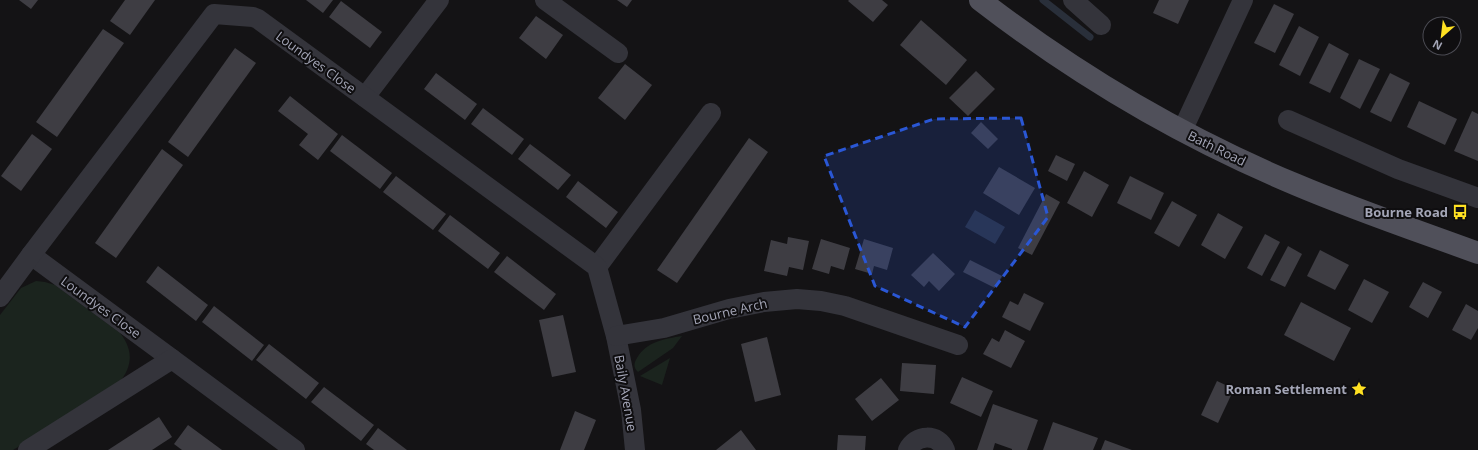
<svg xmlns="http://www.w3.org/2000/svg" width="1478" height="450" viewBox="0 0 1478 450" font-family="'Open Sans',sans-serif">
  <rect width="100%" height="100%" fill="#141315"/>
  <!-- green -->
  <g fill="#1b241e">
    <path d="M 36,281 L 45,282 L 55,285 L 120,333 C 135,352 132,369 116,386 L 13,450 L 0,450 L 0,315 L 21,288 Z"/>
    <path d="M 682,336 L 673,348 L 638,372 C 633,367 634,363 637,358 C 647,341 665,339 682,336 Z"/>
    <polygon points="670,358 662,385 640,376"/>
  </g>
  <!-- water -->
  <polygon fill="#292f3a" points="975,210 1005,227 995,244 965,227"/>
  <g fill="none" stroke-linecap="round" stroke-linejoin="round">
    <!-- stream -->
    <polyline stroke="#292f3a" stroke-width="7" points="1043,0 1090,37"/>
  </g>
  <!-- building -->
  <g fill="#3e3d43">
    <polygon points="19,0 38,0 31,9"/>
    <polygon points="125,0 155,0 130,35 110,21"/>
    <polygon points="306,0 333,0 323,13"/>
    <polygon points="617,0 632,0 627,7"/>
    <polygon points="849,0 882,0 888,5 873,22 848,1"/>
    <polygon points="1159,0 1189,0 1178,24 1153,13"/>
    <polygon points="341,1 382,32 370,48 329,17"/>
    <polygon points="1274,4 1294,14 1275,53 1254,43"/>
    <polygon points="536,16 563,35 546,59 519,38"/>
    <polygon points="921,20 967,60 946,85 900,45"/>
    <polygon points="1299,26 1319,37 1300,76 1279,65"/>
    <polygon points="103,29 124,43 57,137 36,122"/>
    <polygon points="1329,43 1349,54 1330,93 1309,83"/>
    <polygon points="235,48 256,63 188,157 168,142"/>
    <polygon points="1359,59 1380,69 1360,109 1340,98"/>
    <polygon points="625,64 652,85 625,120 598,98"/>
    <polygon points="976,71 995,89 968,116 949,98"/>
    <polygon points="436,73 477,104 465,120 424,89"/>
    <polygon points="1390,73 1410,83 1391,122 1370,112"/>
    <polygon points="290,96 338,134 318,160 299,145 308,134 278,111"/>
    <polygon points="1419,101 1457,119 1445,145 1407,127"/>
    <polygon points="483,108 524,139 512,155 471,124"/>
    <polygon points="1472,111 1478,114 1478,161 1454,151"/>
    <polygon points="981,122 998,139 988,149 971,133"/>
    <polygon points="32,134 52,149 21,191 1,176"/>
    <polygon points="342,135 392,173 380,189 330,151"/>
    <polygon points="749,138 768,152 677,283 657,270"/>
    <polygon points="530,144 571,175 558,190 518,159"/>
    <polygon points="162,149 183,165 116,258 95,243"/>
    <polygon points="1056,155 1075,164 1067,181 1048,171"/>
    <polygon points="999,167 1035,188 1019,215 983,193"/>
    <polygon points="1084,171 1109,185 1092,217 1067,203"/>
    <polygon points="396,176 446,214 433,230 383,192"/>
    <polygon points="1130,176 1164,193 1151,220 1117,203"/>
    <polygon points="578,181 618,212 606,228 566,197"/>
    <polygon points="1046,194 1060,202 1032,255 1018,248"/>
    <polygon points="1172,201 1197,215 1179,247 1154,233"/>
    <polygon points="1218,213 1243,227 1225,259 1201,245"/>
    <polygon points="450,215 500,253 488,269 438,231"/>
    <polygon points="1265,234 1280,242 1262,276 1247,268"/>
    <polygon points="788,237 809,241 803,270 789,267 787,276 764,271 771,240 787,244"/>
    <polygon points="821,239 850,248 844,270 831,266 829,274 812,269"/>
    <polygon points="864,239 893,248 887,270 874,266 872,274 855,269"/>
    <polygon points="1288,246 1302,254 1285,287 1270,280"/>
    <polygon points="1320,250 1349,265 1335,290 1307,276"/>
    <polygon points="933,253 955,274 939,291 929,281 924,287 911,275"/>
    <polygon points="507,256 556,294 544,310 494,272"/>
    <polygon points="970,260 1002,276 995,288 963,272"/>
    <polygon points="158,266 208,305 196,321 146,282"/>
    <polygon points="1364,279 1389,292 1372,323 1348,310"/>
    <polygon points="1423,282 1442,292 1428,318 1409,307"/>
    <polygon points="1024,293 1044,303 1030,331 1002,317 1010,301 1018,305"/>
    <polygon points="1301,302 1351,328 1334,361 1284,335"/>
    <polygon points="1466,304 1478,311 1478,328 1471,340 1452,330"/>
    <polygon points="214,306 264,345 252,361 202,322"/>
    <polygon points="563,315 576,372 552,377 539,320"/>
    <polygon points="1005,330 1025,341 1011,368 983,354 992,338 999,342"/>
    <polygon points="767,337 781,395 755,402 741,344"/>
    <polygon points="269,344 319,383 306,399 256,360"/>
    <polygon points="902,363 936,365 934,394 900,391"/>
    <polygon points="962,377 993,391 981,417 950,403"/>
    <polygon points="881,378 899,400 872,421 855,399"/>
    <polygon points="1217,381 1234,389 1218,423 1201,415"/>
    <polygon points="324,387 374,425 361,441 311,402"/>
    <polygon points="993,404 1038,420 1027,450 1012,450 1012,449 995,443 993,450 977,450"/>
    <polygon points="575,411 596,420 584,450 560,450"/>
    <polygon points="159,417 172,437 152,450 108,450"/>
    <polygon points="1053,422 1098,438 1093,450 1043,450"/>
    <polygon points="188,425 222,450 182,450 174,444"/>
    <polygon points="378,428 407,450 374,450 366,444"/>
    <polygon points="741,430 756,450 716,450"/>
    <polygon points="838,435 866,436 865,450 837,450"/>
    <polygon points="1105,440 1132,450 1101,450"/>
  </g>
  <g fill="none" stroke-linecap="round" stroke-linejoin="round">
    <!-- street -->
    <g stroke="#34343b" stroke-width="20">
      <polyline points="545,0 618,53"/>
      <polyline points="1073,0 1101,25"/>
      <polyline points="365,97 439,0"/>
      <polyline points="1288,120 1398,169 1478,198"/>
      <polyline points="1182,131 1243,0"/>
      <polyline points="31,255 172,359"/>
      <polyline points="597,267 711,113"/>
      <polyline points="0,297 31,255 214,14 253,17 258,19 597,267 616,336 631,410 635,450"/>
      <polyline points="616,336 664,328 729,309 764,302 797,299 821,301 845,306 958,345"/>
      <polyline points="28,450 172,359 295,450"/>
      <path d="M 908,450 C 915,434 939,433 945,450"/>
    </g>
    <!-- primary -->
    <path stroke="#50505a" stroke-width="22" d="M 980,0 C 1077,75 1184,138 1297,185 C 1356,210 1418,231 1478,253"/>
  </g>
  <!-- marked area -->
  <path fill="#2a57d5" fill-opacity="0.2" stroke="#2a57d5" stroke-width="3" stroke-dasharray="8 5" stroke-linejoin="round" d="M 1021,118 L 1048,217 L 965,327 L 875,286 L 824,156 L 934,119 Z"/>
  <!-- icons -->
  <defs>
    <symbol id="bus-bare" viewBox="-9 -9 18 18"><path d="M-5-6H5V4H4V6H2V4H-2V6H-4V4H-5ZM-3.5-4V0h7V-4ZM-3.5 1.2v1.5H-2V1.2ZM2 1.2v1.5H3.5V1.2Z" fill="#ffe122" stroke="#0f0e10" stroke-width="2.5" paint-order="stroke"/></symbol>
    <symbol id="sight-bare" viewBox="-9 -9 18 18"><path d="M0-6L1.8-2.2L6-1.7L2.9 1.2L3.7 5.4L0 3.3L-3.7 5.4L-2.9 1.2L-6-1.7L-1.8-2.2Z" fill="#ffe122" stroke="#0f0e10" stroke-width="2.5" paint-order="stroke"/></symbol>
  </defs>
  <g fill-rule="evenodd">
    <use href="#bus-bare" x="1449" y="201" width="22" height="22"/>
    <use href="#sight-bare" x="1348" y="378" width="22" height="22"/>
  </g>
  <g text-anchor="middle" stroke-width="4" stroke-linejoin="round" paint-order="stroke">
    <!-- street labels -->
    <g font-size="13" fill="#a4a6b7" stroke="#0f0e10">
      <text transform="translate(316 62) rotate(36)" y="5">Loundyes Close</text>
      <text transform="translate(1217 148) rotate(26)" y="5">Bath Road</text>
      <text transform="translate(101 307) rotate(36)" y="5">Loundyes Close</text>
      <text transform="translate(730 311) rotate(-13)" y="5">Bourne Arch</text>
      <text transform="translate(626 393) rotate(80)" y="5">Baily Avenue</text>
    </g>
    <!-- poi labels -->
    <g font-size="13" font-weight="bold" fill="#a4a6b7" stroke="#0f0e10" text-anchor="end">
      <text x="1448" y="217">Bourne Road</text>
      <text x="1347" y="394">Roman Settlement</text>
    </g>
  </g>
  <!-- north arrow -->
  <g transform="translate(1442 36) rotate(208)"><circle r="19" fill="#0f0e10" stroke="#4b4b53"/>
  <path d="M0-3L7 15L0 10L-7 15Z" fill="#ffe122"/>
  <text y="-6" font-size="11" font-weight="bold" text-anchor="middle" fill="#a4a6b7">N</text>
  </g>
</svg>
